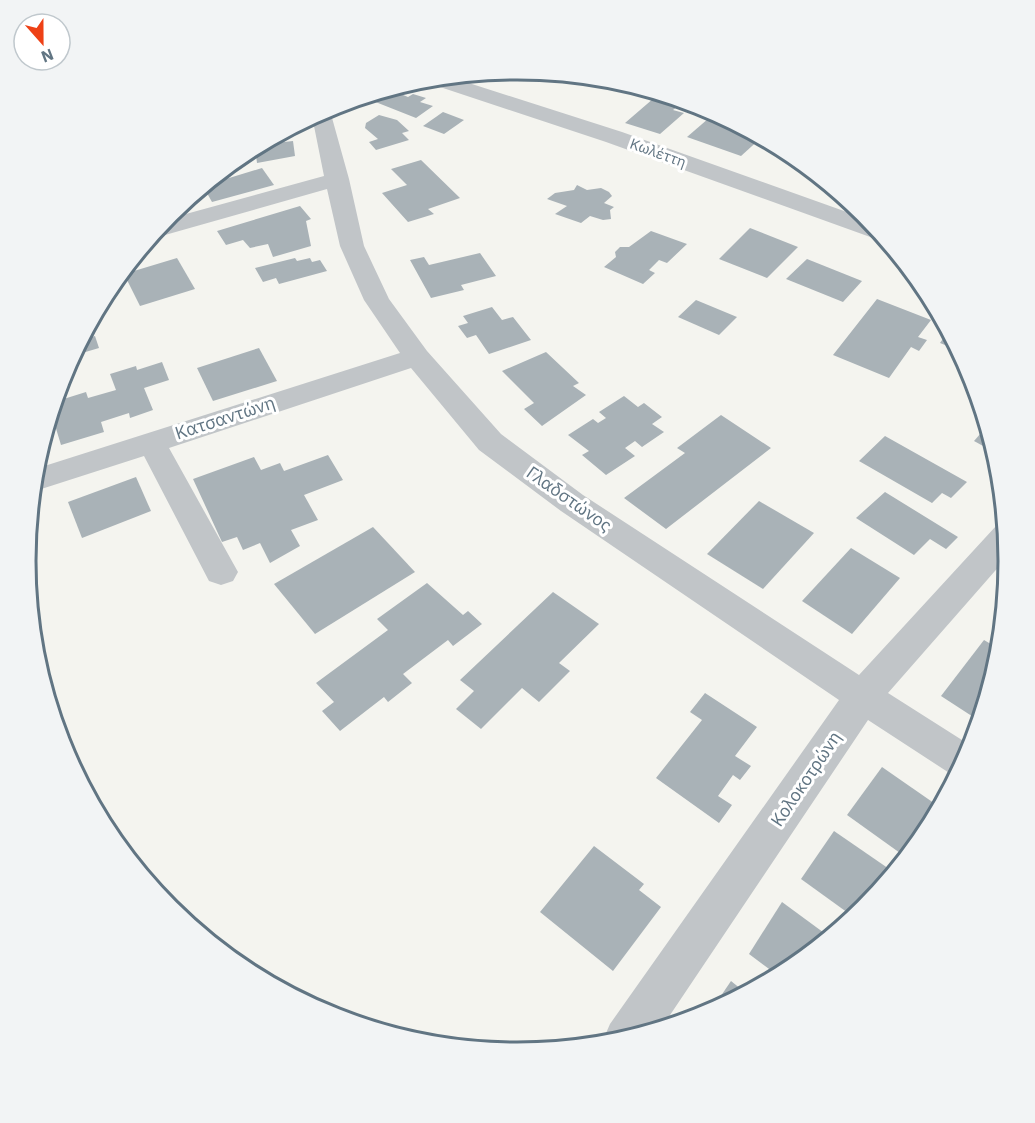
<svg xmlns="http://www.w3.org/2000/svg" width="1035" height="1123" viewBox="0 0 1035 1123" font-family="'IBM Plex Sans',sans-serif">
  <rect width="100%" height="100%" fill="#f4f4ef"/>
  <!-- building -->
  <g fill="#a9b2b7">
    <polygon points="391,90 408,97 413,94 426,98 420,102 433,106 416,118 373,101"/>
    <polygon points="654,98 678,106 673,110 684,113 660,134 625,123"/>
    <polygon points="443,112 464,120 444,134 423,126"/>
    <polygon points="716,112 762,137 741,156 687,137"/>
    <polygon points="379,115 397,120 409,131 402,133 409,140 376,150 369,142 378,139 365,128 366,123"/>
    <polygon points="293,141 295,156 257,163 256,155 248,156 247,151 257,145"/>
    <polygon points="421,160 460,198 428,209 434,214 408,222 382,193 407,185 391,169"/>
    <polygon points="262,168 274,185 212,202 203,186"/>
    <polygon points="577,185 587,190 601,188 609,192 612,196 604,203 614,207 610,210 611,219 603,220 590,216 581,223 555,214 567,206 547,199 555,193 574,190"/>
    <polygon points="300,206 311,219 306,221 311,246 273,257 268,244 250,248 243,240 226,245 217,231"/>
    <polygon points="750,228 798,247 767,278 719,259"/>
    <polygon points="651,231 687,244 667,263 659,260 649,270 655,273 643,284 604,267 616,257 615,252 620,247 629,247"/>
    <polygon points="480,253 496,276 461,285 464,290 431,298 410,260 424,257 429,265"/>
    <polygon points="177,258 195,289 140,306 124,274"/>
    <polygon points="295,258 297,261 310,258 312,262 320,260 327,271 279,284 276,278 263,282 255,268"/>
    <polygon points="807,259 862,281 843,302 786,279"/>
    <polygon points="877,299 931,320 918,337 927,340 919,351 911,347 889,378 833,355"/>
    <polygon points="696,300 737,317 719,335 678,317"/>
    <polygon points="492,307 502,320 513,317 531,340 489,354 476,335 467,338 458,326 468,323 463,316"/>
    <polygon points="949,330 960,351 940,343"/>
    <polygon points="95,336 99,348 72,356 81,340"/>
    <polygon points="259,348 277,381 213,401 197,368"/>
    <polygon points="546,352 579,383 573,386 586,395 542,426 524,409 534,403 502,371"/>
    <polygon points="162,362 169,380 144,388 153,410 130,418 129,413 101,422 104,432 61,445 51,412 54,402 86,392 88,398 116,390 110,374 136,366 137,370"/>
    <polygon points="624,396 638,407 644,403 662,417 652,424 664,432 642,447 635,441 625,448 635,456 606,475 582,455 589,451 568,435 593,419 598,423 606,418 599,412"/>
    <polygon points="721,415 771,448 666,529 624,498 685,453 677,448"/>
    <polygon points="988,425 996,453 974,441"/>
    <polygon points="885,436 967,482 951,498 942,493 932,503 859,461"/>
    <polygon points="328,455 343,480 304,495 318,520 291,530 300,546 270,563 260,543 243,550 237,537 222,542 193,479 254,457 261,470 280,463 284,471"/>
    <polygon points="136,477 151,511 82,538 68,502"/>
    <polygon points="885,492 958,537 946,549 930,539 914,555 856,518"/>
    <polygon points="759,501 814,533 763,589 707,554"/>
    <polygon points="373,527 415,572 315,634 274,584"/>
    <polygon points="851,548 900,578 852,634 802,601"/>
    <polygon points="427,583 463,615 468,611 482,624 453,646 448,640 403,674 412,683 388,702 384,697 340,731 322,711 334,702 316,683 388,630 377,619"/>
    <polygon points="553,592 599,624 559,663 570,671 539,702 522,688 481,729 456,709 474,691 460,680"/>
    <polygon points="984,640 1001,650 981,722 941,696"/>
    <polygon points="705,693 757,727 735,756 751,766 740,780 733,775 718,796 732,805 719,823 656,778 702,720 690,712"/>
    <polygon points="882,767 941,808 926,835 907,858 847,815"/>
    <polygon points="834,831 895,873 865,910 855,918 801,879"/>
    <polygon points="594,846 644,884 639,890 661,907 613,971 540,912"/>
    <polygon points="782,902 831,938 791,971 780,977 749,954"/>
    <polygon points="731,981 747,994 708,1015"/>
  </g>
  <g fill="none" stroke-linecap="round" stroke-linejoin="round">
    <!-- minor -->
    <g fill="#c1c5c8" fill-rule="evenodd">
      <polygon points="447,76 622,132 872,221 886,239 873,238 606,142 425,82 423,79"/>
      <polygon points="329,107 349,179 364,246 389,299 427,351 501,434 583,495 859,675 996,526 1006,523 1009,555 888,693 973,747 957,778 868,720 660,1030 613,1044 605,1045 603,1040 610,1024 839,700 561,511 479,450 411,368 169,448 238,572 233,581 221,585 209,581 144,456 32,492 35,469 400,353 364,300 340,246 327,189 165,235 151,236 164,220 324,176 312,116"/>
    </g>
  </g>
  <g text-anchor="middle" stroke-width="6" stroke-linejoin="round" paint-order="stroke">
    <!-- far-street labels -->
    <g font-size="15" fill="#617583" stroke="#fff">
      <text transform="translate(658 153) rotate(20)" y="5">Κωλέττη</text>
    </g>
    <!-- street labels -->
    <g font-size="18" fill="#617583" stroke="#fff">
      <text transform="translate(225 418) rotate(-18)" y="6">Κατσαντώνη</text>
      <text transform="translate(569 499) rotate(35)" y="6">Γλαδστώνος</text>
      <text transform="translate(806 779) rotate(-56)" y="6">Κολοκοτρώνη</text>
    </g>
  </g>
  <!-- crop -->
  <path d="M0 0H1035V1123H0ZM36 561a481 481 0 1 1 962 0a481 481 0 1 1-962 0Z" fill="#f2f4f5" fill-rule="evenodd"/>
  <path fill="none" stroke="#617583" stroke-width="3" d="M36 561a481 481 0 1 1 962 0a481 481 0 1 1-962 0Z"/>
  <!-- north arrow -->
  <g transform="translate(42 42) rotate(159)"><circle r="28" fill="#ffffff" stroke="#c0c8cd" stroke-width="1.5"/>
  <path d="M0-4.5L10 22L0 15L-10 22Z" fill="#ee4116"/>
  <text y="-9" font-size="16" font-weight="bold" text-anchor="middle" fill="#617583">N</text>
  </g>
</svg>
